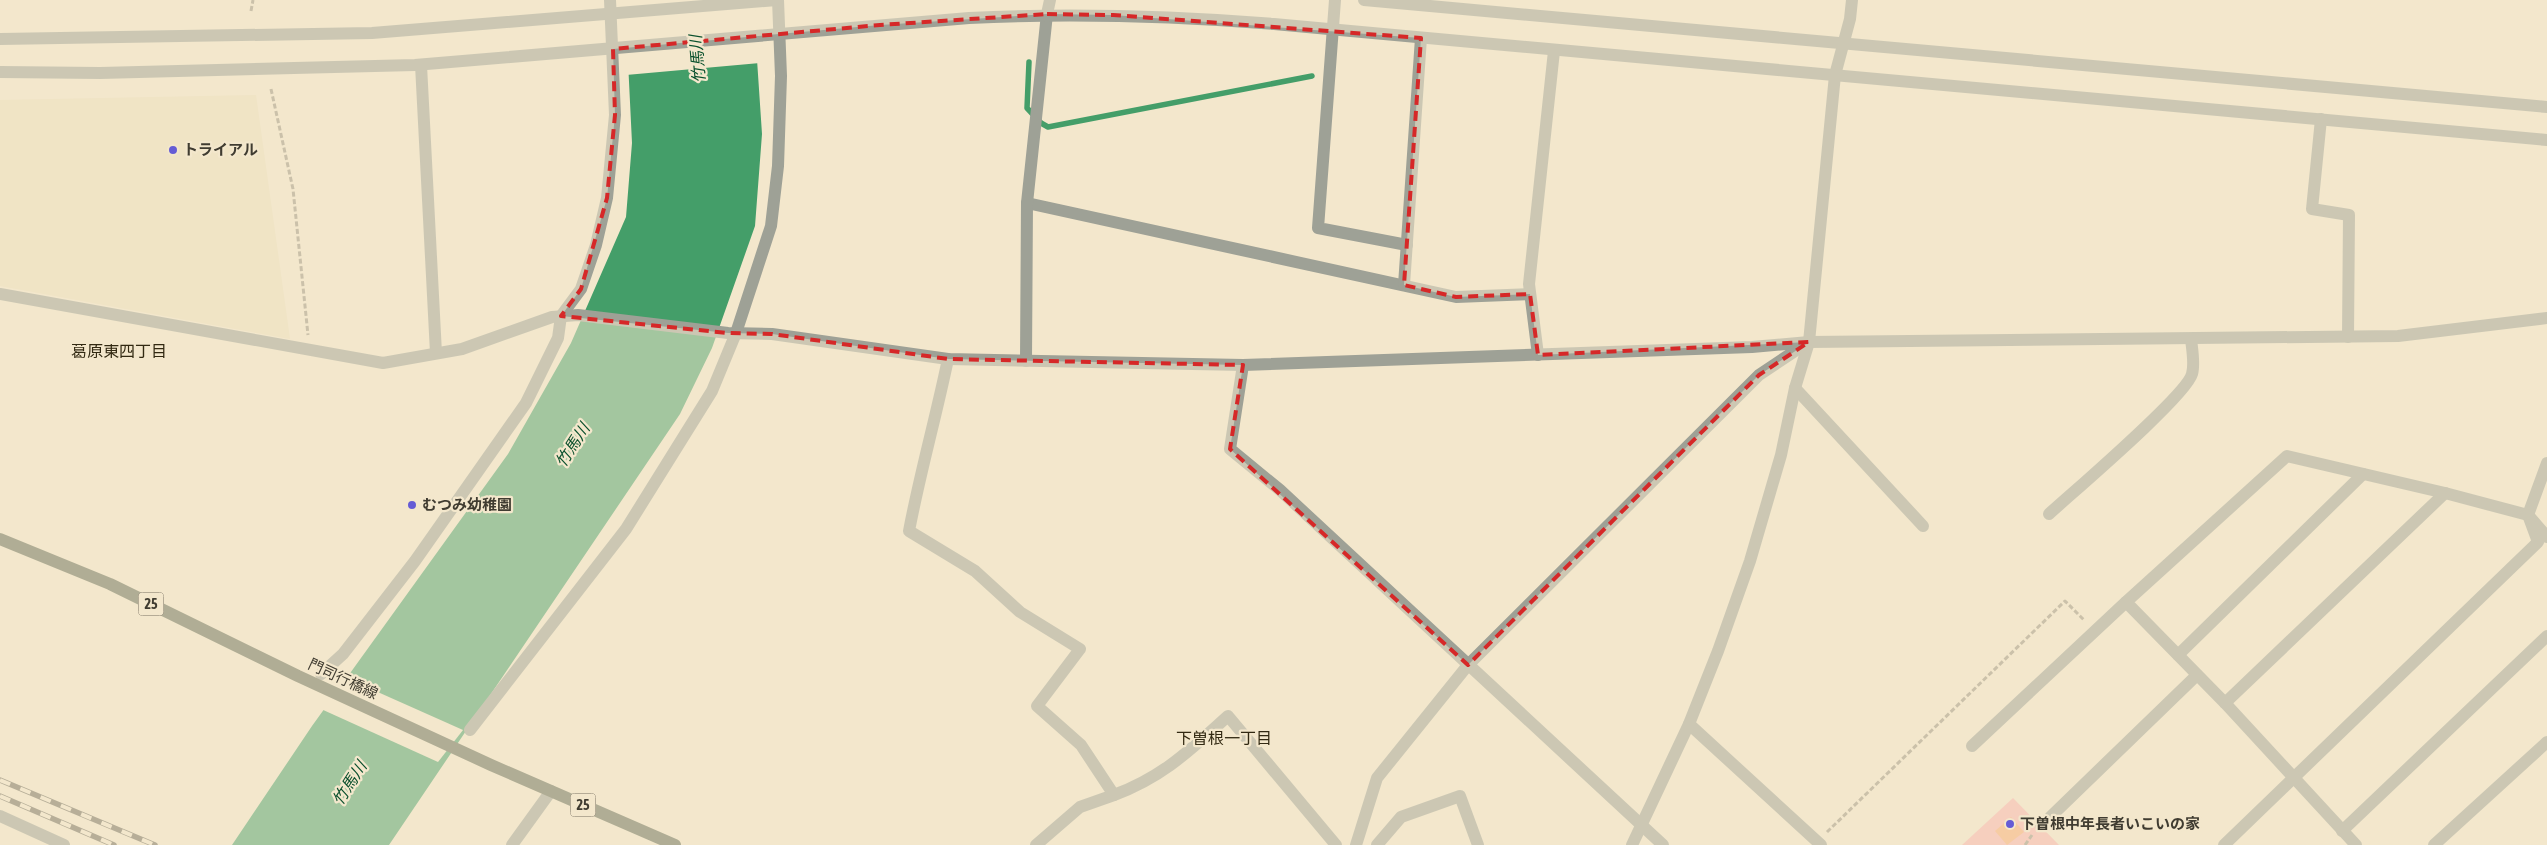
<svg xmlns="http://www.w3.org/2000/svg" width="2547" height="845" viewBox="0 0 2547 845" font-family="'Asap Condensed','Noto Sans JP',sans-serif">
  <rect width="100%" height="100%" fill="#f3e7cc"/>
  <!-- built -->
  <polygon fill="#eddfbc" points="256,95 290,339 0,286 0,100"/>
  <!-- green -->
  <polygon fill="#fbb1ae" points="2013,798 2059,845 1962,845"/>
  <!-- water -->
  <polygon fill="#449e69" points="625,0 753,0 762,134 755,226 712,348 680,414 389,845 232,845 312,726 508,454 571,343 626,217 632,143"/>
  <!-- pier -->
  <g fill="#f3e7cc">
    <polygon points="622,0 755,0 760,63 626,75"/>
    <polygon points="344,677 463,730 438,762 321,709"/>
  </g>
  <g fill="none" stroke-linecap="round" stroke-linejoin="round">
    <!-- stream -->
    <polyline stroke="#449e69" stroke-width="5.5" points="1029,62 1027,108 1041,123 1048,127 1312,76"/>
  </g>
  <!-- building -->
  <polygon fill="#faaa72" points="2011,817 2024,832 2007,845 1995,831"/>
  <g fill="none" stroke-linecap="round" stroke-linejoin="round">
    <!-- path -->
    <g stroke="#9c9380" stroke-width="3" stroke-dasharray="5 2.5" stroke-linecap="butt">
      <polyline points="251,11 253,0"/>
      <polyline points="271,89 293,189 308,335"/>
      <polyline points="1827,832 2065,601 2084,620"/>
      <polyline points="2025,845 2032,835"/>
    </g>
    <!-- minor -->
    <g stroke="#9ea196" stroke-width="12">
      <polyline points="1335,0 1318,228 1407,245"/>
      <polyline points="421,65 436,353"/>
      <polyline points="2321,119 2312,209 2349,215 2348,337"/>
      <polyline points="1027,203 1456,297 1530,294"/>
      <polyline points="1404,285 1421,38"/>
      <polyline points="0,294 383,363 462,349 552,317 578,315 728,333 772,334 948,359 1243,365 1752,347 1809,342"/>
      <polyline points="1538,355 1529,284 1554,51"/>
      <path d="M 948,359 C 936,417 920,473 909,531 L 975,571 L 1020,612 L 1080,649 L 1037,706 L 1081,745 L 1114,795 L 1080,807 L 1036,845"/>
      <polyline points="1026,361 1027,203 1047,14"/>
      <polyline points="1243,365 1230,449 1280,490 1663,845"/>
      <polyline points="1795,388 1923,526"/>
      <path d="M 2049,514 C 2073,492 2186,396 2192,374 C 2195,364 2192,349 2191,339"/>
      <polyline points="2178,655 2363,474"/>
      <polyline points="321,674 343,654 415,561 526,403 558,338 561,316 581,289 596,245 607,198 615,115 610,0"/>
      <polyline points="2225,703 2445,493"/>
      <polyline points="1689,724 1821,845"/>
      <polyline points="470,730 626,529 712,391 736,333 771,226 778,166 781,76 778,0"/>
      <polyline points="1972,746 2126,602"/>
      <path d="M 1114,795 C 1163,777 1190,750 1228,716 L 1336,845"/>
      <polyline points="0,816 64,845"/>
      <polyline points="2041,826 2197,675"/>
      <polyline points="2342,831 2547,636"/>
      <polyline points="512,845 551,791"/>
      <polyline points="1356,845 1377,778 1468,665 1759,375 1807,343"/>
      <polyline points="1377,845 1401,817 1460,796 1478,845"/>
      <polyline points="2224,845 2538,542 2528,515 2547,463"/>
      <polyline points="2356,845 2225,703 2126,602 2287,456 2445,493 2528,515 2547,537"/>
      <polyline points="2434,845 2547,742"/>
    </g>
    <!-- tertiary -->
    <g stroke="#9ea196" stroke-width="12">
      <polyline points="1364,0 2547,107"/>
      <polyline points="1047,14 1050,0"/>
      <polyline points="0,39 372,33 777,0"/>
      <path d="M 0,72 L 100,73 L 415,65 L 969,18 C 1072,13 1172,16 1274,24 L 2547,140"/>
      <polyline points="1809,342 2398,336 2547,318"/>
      <polyline points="1632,845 1689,724 1718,651 1750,561 1781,455 1795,388 1809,342 1835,75 1850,19 1852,0"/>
    </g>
    <!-- primary -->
    <polyline stroke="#616752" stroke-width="12" points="0,539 110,584 298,676 491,765 675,845"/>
    <defs>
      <g id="rail">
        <polyline points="0,780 155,845"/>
        <polyline points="0,796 114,845"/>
      </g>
    </defs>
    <!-- rail casing -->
    <use href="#rail" stroke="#6f695a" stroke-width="5.5"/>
    <!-- rail -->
    <use href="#rail" stroke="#f3e7cc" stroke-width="4" stroke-dasharray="11" stroke-linecap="butt"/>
  </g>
  <!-- marked area -->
  <path d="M0 0H2547V845H0ZM 1047,14 L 1113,15 L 1421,38 L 1404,285 L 1456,297 L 1530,294 L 1538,355 L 1809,342 L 1759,375 L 1468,665 L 1230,449 L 1243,365 L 948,359 L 772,334 L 728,333 L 561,316 L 581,289 L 607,198 L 615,115 L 613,49 L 880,25 Z" fill="#f3e7cc" fill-opacity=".55" fill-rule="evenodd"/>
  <path fill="none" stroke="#d62828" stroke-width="4" stroke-dasharray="10 6" stroke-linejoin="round" d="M 1047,14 L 1113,15 L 1421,38 L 1404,285 L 1456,297 L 1530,294 L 1538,355 L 1809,342 L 1759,375 L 1468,665 L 1230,449 L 1243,365 L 948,359 L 772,334 L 728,333 L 561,316 L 581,289 L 607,198 L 615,115 L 613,49 L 880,25 Z"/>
  <!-- markers -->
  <g fill="#655cd5" stroke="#f3e7cc" stroke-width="2">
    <circle cx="173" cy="150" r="5"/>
    <circle cx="412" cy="505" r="5"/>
    <circle cx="2010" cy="824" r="5"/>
  </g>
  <g text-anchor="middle" stroke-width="4.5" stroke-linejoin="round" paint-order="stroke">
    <!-- shield labels -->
    <g fill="#f3e7cc" stroke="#766f60" stroke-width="1">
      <rect x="138.5" y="592.5" width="25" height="23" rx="4"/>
      <rect x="570.5" y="793.5" width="25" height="23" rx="4"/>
    </g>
    <g font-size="14" font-weight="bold" fill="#403c31">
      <text x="151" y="609">25</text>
      <text x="583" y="810">25</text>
    </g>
    <!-- poi labels -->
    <g font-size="15" font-weight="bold" fill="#403c31" stroke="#f3e7cc" text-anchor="start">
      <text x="183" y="155">トライアル</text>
      <text x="422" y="510">むつみ幼稚園</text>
      <text x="2020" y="829">下曽根中年長者いこいの家</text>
    </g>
    <!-- street labels -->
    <g font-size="15" fill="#403c31" stroke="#f3e7cc">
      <text transform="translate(343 679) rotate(25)" y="5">門司行橋線</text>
    </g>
    <!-- water labels -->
    <g font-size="16" font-style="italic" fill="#0a502d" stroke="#f3e7cc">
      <text transform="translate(697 59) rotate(-95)" y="6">竹馬川</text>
      <text transform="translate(572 445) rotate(-57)" y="6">竹馬川</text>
      <text transform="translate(349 783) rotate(-57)" y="6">竹馬川</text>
    </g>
    <!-- neighbourhood labels -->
    <g font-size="16" fill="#322912" stroke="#f3e7cc">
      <text x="119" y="357">葛原東四丁目</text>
      <text x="1224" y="744">下曽根一丁目</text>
    </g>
  </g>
</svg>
